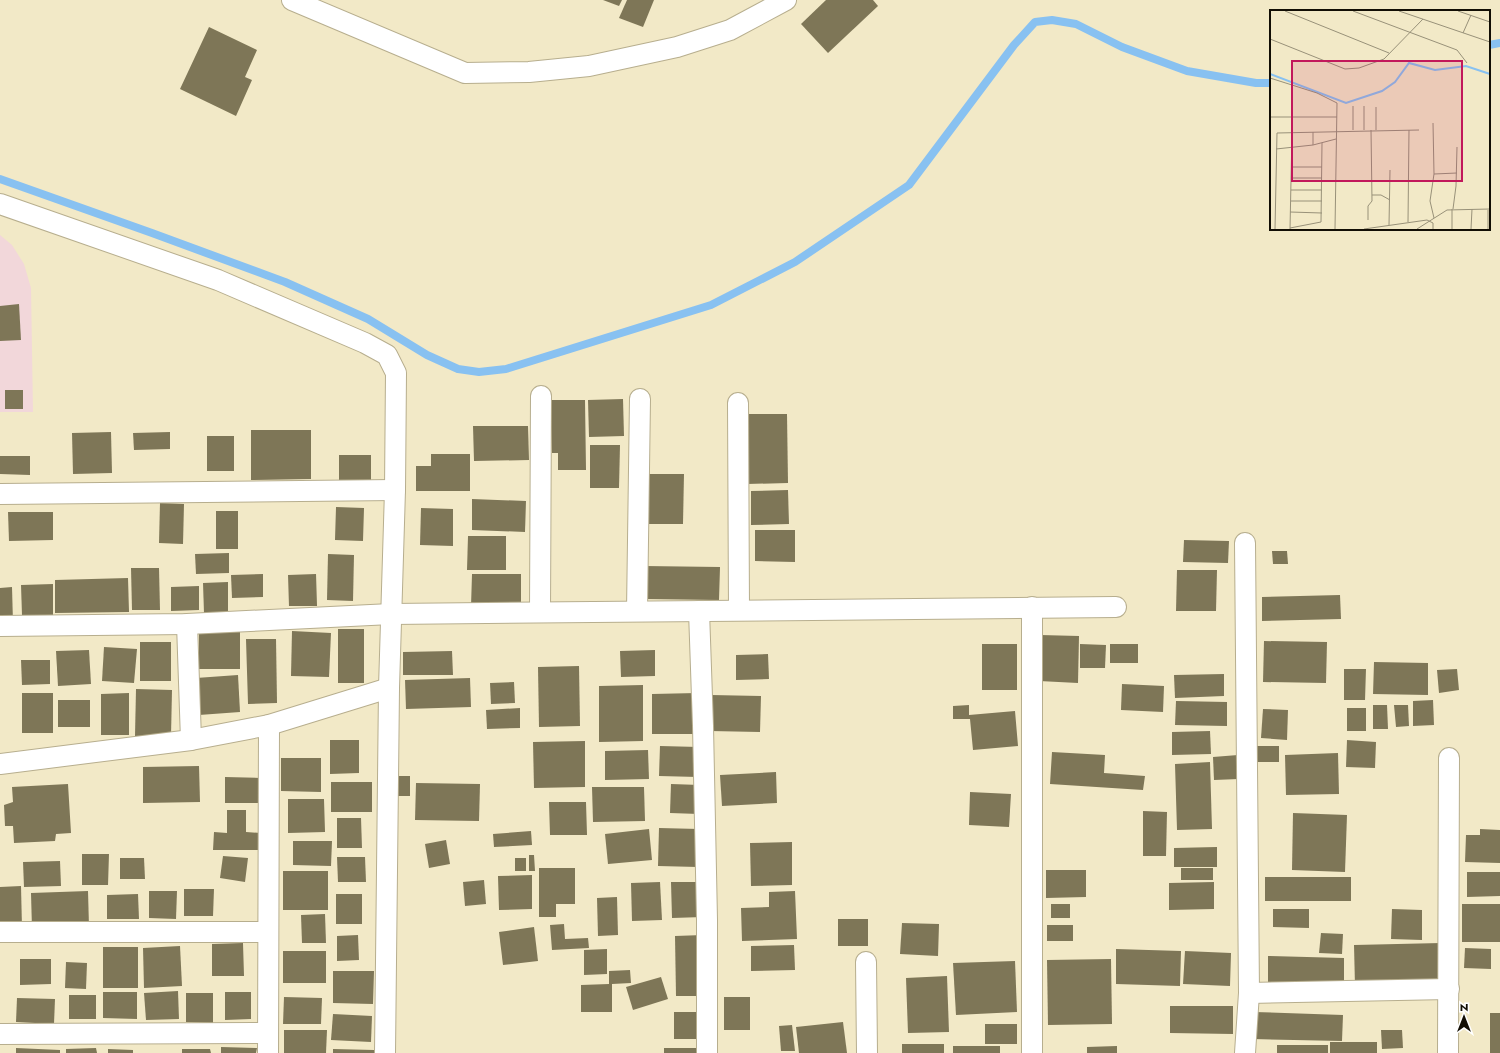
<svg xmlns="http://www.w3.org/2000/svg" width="1500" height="1053" viewBox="0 0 1500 1053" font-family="Jost,sans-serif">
  <rect width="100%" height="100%" fill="#f2e9c7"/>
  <!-- commercial -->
  <polygon fill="#f2d7da" points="0,235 12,245 24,264 31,288 33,412 0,412"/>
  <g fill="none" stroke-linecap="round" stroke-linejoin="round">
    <!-- stream -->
    <g stroke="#88c1f1" stroke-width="8">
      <polyline points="1489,45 1500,43"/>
      <polyline points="0,179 152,233 285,282 368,319 427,355 458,369 479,372 506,369 711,305 795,262 909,185 1014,45 1035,22 1052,20 1076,24 1122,47 1187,71 1256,83 1271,83"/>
    </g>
  </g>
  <!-- building -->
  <g fill="#7e7657">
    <polygon points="603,0 622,0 619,6"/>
    <polygon points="627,0 654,0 643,27 619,18"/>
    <polygon points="826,0 873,0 878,6 828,53 801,24"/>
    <polygon points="209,27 257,50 245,77 252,80 236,116 180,89"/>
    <polygon points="19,304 21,340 0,341 0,306"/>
    <rect x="5" y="390" width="18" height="19"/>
    <polygon points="623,399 624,436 589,437 588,400"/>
    <polygon points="550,400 585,400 586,470 558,470 558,453 552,453"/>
    <polygon points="746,414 787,414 788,483 747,484"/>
    <polygon points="473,426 528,426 529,460 474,461"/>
    <polygon points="251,430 311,430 311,479 251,480"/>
    <polygon points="111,432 112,473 73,474 72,433"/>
    <polygon points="170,432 170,449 134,450 133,433"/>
    <rect x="207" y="436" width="27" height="35"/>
    <polygon points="590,445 620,445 619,488 590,488"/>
    <polygon points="431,454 470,454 470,491 416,491 416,466 431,466"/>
    <rect x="339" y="455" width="32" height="28"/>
    <polygon points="0,456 30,456 30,475 0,474"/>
    <polygon points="647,474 684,474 683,524 646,524"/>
    <polygon points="788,490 789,524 751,525 751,491"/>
    <polygon points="472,499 526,501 525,532 472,530"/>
    <polygon points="160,503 184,504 183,544 159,543"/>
    <polygon points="336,507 364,508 363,541 335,540"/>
    <polygon points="421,508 453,509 453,546 420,545"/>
    <rect x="216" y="511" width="22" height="38"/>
    <polygon points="8,512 53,512 53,540 9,541"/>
    <polygon points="755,530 795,530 795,562 755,561"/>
    <polygon points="468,536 506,536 506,570 467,570"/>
    <polygon points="1184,540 1229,541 1228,563 1183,562"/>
    <polygon points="1272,551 1287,551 1288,564 1273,564"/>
    <polygon points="229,553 229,573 196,574 195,554"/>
    <polygon points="328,554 354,555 353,601 327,600"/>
    <polygon points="644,566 720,567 719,600 644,599"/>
    <polygon points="131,568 159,568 160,610 132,610"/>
    <polygon points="1177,570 1217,570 1216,611 1176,611"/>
    <polygon points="263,574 263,597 232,598 231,575"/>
    <polygon points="316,574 317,606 289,606 288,575"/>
    <polygon points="472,574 521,574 521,607 471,607"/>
    <polygon points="128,578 129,612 55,613 55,580"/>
    <polygon points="228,582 228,612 204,613 203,583"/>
    <polygon points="53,584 53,615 22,615 21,585"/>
    <polygon points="199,586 199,610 171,611 171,587"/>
    <polygon points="12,587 13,623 0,623 0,588"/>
    <polygon points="1340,595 1341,619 1262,621 1262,597"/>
    <rect x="338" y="629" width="26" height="54"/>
    <rect x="199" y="631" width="41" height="38"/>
    <polygon points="292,631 331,633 329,677 291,676"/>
    <polygon points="1040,635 1079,636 1078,683 1039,681"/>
    <polygon points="246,639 276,639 277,703 248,704"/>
    <polygon points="1264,641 1327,642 1326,683 1263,682"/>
    <rect x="140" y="642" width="31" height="39"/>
    <rect x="982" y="644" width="35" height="46"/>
    <polygon points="1080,644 1106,645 1105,668 1080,668"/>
    <rect x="1110" y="644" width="28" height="19"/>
    <polygon points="104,647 137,649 134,683 102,681"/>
    <polygon points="89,650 91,684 58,686 56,651"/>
    <polygon points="655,650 655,676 621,677 620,651"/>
    <polygon points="452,651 453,675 403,675 403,652"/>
    <polygon points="768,654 769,679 736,680 736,655"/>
    <polygon points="21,660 50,660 50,684 22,685"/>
    <polygon points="1374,662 1428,663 1428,695 1373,694"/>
    <polygon points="579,666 580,726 539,727 538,667"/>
    <polygon points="1344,669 1366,669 1365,700 1344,700"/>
    <polygon points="1457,669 1459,690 1439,693 1437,670"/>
    <polygon points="1224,674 1224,696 1175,698 1174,675"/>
    <polygon points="238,675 240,712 199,715 196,678"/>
    <polygon points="470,678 471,707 406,709 405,680"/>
    <polygon points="514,682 515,703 491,704 490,683"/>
    <polygon points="1122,684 1164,686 1163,712 1121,710"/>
    <polygon points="643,685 643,741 599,742 599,686"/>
    <polygon points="136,689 172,690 171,736 135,736"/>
    <rect x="22" y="693" width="31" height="40"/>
    <polygon points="129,693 129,735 101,735 101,694"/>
    <polygon points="697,693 698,734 652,734 652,694"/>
    <polygon points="711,695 761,696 760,732 710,731"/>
    <rect x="58" y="700" width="32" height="27"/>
    <polygon points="1433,700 1434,725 1413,726 1413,701"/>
    <polygon points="1176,701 1227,702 1227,726 1175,725"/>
    <polygon points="969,705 969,715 1015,711 1018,746 973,750 970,719 953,719 953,706"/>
    <polygon points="1373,705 1387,705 1388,729 1373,729"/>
    <polygon points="1394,705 1408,705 1409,726 1396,727"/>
    <polygon points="520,708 520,728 487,729 486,710"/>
    <rect x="1347" y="708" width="19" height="23"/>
    <polygon points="1263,709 1288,710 1287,740 1261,738"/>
    <polygon points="1210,731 1211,754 1172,755 1172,732"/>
    <polygon points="330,740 359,740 359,773 330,774"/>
    <polygon points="1347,740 1376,742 1375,768 1346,767"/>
    <polygon points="585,741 585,787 534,788 533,742"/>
    <polygon points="660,746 699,747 698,777 659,776"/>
    <rect x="1254" y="746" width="25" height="16"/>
    <polygon points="648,750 649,779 605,780 605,751"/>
    <polygon points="1052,752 1105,755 1104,773 1145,776 1143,790 1050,784"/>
    <polygon points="1338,753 1339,794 1286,795 1285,755"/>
    <polygon points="1238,755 1239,779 1214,780 1213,757"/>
    <polygon points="281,758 321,758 321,792 281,791"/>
    <polygon points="1210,762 1212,829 1177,830 1175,764"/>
    <polygon points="199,766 200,802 143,803 143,767"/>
    <polygon points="776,772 777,803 722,806 720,775"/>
    <rect x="398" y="776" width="12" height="20"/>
    <polygon points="225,777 261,778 261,803 225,803"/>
    <rect x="331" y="782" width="41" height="30"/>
    <polygon points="416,783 480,784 479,821 415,820"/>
    <polygon points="68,784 71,833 56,834 55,841 14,843 13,826 5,826 4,805 13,802 12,787"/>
    <polygon points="671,784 700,785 699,814 670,813"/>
    <polygon points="592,787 644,787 645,821 593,822"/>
    <polygon points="970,792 1011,794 1009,827 969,825"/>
    <polygon points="288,799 324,799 325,832 288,833"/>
    <polygon points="549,802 586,802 587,835 550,835"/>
    <polygon points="227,810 246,810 246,832 261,833 260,850 213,850 214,832 227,833"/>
    <polygon points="1143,811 1167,812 1166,856 1143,856"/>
    <polygon points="1293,813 1347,815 1345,872 1292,870"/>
    <polygon points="337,818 361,818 362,848 337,848"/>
    <polygon points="659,828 699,829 698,867 658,866"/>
    <polygon points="649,829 652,860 608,864 605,834"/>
    <polygon points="1480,829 1500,830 1500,863 1465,862 1466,835 1480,835"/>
    <polygon points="531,831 532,845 494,847 493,834"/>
    <polygon points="446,840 450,864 429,868 425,844"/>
    <polygon points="293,841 332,841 331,866 293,865"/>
    <polygon points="792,842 792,885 751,886 750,843"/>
    <polygon points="1217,847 1217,867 1174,867 1174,848"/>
    <polygon points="82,854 109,854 108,885 82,885"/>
    <polygon points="529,855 534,855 535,871 529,871"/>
    <polygon points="223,856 248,858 245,882 220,878"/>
    <polygon points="337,857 365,857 366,882 338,882"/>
    <polygon points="120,858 144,858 145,879 120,879"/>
    <rect x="515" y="858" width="11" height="13"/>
    <polygon points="60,861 61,886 24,887 23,862"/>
    <polygon points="539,868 575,868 575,904 556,904 556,917 539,917"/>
    <rect x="1181" y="868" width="32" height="12"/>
    <polygon points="1046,870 1086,870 1086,897 1046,898"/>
    <rect x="283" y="871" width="45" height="39"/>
    <polygon points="1467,872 1500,872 1500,896 1467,897"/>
    <polygon points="532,875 532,909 499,910 498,876"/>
    <rect x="1265" y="877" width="86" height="24"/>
    <polygon points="484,880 486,904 465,906 463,882"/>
    <polygon points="660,882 662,920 632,921 631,883"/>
    <polygon points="671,882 702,882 703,917 672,918"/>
    <polygon points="1214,882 1214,909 1169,910 1169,883"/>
    <polygon points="21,886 22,928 0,929 0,887"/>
    <polygon points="184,889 214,889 213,916 184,916"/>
    <polygon points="88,891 89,927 32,929 31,893"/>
    <polygon points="149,891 177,891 176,919 149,918"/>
    <polygon points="795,891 797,939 742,941 741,908 769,907 769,892"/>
    <polygon points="138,894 139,919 107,919 107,895"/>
    <rect x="336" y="894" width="26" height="30"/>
    <polygon points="617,897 618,935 598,936 597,898"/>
    <rect x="1051" y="904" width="19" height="14"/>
    <rect x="1462" y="904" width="38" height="38"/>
    <polygon points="1273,909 1309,909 1309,928 1273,927"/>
    <polygon points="1392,909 1422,910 1422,940 1391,939"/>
    <polygon points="325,914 326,943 302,943 301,915"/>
    <rect x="838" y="919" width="30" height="27"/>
    <polygon points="902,923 939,924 938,956 900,954"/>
    <polygon points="564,924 565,939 588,938 589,948 552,950 550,925"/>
    <rect x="1047" y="925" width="26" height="16"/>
    <polygon points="534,927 538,961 503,965 499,932"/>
    <polygon points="1321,933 1343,934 1342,954 1319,953"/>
    <polygon points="358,935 359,960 337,961 337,936"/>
    <polygon points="703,935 704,996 676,996 675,936"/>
    <polygon points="243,943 244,976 212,976 212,944"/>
    <polygon points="1441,943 1442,984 1355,986 1354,945"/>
    <polygon points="794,945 795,970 751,971 751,946"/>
    <polygon points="180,946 182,986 144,988 143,948"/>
    <rect x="103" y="947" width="35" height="41"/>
    <polygon points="1465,948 1491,949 1491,969 1464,968"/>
    <polygon points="607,949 607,974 584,975 584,950"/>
    <polygon points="1116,949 1181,951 1180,986 1116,984"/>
    <rect x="283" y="951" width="43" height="32"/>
    <polygon points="1185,951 1231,953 1230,986 1183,984"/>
    <polygon points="1268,956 1344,958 1344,987 1268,986"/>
    <polygon points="20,959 51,959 51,984 20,985"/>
    <polygon points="1111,959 1112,1024 1048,1025 1047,960"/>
    <polygon points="1015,961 1017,1012 956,1015 953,963"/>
    <polygon points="66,962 87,963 86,989 65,988"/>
    <polygon points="630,970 631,983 612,984 612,1012 581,1012 581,985 609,984 609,971"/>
    <polygon points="333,971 374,971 373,1004 333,1003"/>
    <polygon points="947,976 949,1032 908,1033 906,978"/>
    <polygon points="661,977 668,999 633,1010 626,987"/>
    <polygon points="178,991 179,1019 146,1020 144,993"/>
    <polygon points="103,992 137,992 137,1019 103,1018"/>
    <polygon points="225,992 251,992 251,1019 225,1020"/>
    <polygon points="186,993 213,993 213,1023 186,1022"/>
    <rect x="69" y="995" width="27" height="24"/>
    <polygon points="284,997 322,998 321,1024 283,1024"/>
    <rect x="724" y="997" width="26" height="33"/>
    <polygon points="17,998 55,999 54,1024 16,1022"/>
    <polygon points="1170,1006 1233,1006 1233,1034 1170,1033"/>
    <rect x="674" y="1012" width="32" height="27"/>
    <polygon points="1254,1012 1343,1015 1342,1041 1253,1039"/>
    <rect x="1490" y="1013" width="10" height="40"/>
    <polygon points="333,1014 372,1016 371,1042 331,1040"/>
    <polygon points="843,1022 847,1053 799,1053 796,1027"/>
    <rect x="985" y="1024" width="32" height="20"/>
    <polygon points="792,1025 795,1051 781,1051 779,1026"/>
    <polygon points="284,1030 327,1030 326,1053 284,1053"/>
    <polygon points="1381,1030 1402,1030 1403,1048 1382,1049"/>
    <rect x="1330" y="1042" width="47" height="11"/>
    <rect x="902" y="1044" width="42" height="9"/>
    <rect x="1277" y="1045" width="51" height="8"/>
    <rect x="953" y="1046" width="47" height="7"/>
    <polygon points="1117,1046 1117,1053 1087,1053 1087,1047"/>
    <polygon points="221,1047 257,1048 256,1053 221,1053"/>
    <polygon points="16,1048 60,1050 60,1053 16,1053"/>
    <polygon points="96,1048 97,1053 66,1053 66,1049"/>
    <rect x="664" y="1048" width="38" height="5"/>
    <polygon points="108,1049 133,1050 133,1053 108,1053"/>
    <polygon points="182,1049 210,1049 211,1053 182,1053"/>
    <polygon points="333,1049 374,1050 374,1053 333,1053"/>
  </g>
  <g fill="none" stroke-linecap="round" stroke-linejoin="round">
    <defs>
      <g id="street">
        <polyline points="292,0 465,73 529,72 589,66 677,47 730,30 786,0"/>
        <polyline points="0,204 218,280 365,343 387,355 396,373 395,490 389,688 385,1053"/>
        <polyline points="738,403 739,610"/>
        <polyline points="0,494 395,490"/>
        <polyline points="637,611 640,399"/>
        <polyline points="699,611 703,726 707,920 707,1053"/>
        <polyline points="540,612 541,396"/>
        <polyline points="187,624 191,740"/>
        <polyline points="0,626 187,624 391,614 1116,607"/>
        <polyline points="0,764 191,740 269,725 389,688"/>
        <polyline points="0,932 268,932"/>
        <polyline points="866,962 867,1053"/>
        <polyline points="1249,993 1449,989"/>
        <polyline points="0,1034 268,1033"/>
        <polyline points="268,1053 269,725"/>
        <polyline points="1032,1053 1032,607"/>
        <polyline points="1245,1053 1249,993 1245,543"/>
        <polyline points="1448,1053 1449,758"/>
      </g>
    </defs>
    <!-- street casing -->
    <use href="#street" stroke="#b7ae8e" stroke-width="22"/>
    <!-- street -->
    <use href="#street" stroke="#fff" stroke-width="20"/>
  </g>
  <!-- overview -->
  <g transform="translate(1270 10)">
    <rect width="220" height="220" fill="#f2e9c7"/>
    <path fill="none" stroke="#88c1f1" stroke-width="2" d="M 0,64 L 76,93 L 112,81 L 125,72 L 139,53 L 165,60 L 196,56 L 220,64"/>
    <path fill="none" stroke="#989179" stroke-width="1" d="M 15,1 L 119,43M 83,1 L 187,40 L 197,53M 129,1 L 220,32M 188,1 L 220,12M 193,23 L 201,5M 0,29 L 75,59 L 89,58 L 114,49 L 153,9M 0,68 L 47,83 L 67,93 L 65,219M 106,97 L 106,120M 0,107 L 67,107M 163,113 L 164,164 L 160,191 L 164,208M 83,120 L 83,96M 94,120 L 94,96M 43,122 L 43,135M 6,139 L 43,135 L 66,129M 21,157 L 52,157M 164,164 L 187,163M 21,168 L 52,168M 21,180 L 52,180M 102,185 L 111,185 L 120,190M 21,191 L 52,191M 182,199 L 182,219M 183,199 L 186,176 L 187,137M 20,202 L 52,203M 98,210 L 98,196 L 102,191 L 101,120M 138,212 L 139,120M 119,215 L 120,160M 20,218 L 51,212 L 52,133M 5,219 L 7,123 L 149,120M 20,219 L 22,122M 94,219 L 157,210 L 163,213 L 163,219M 147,219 L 177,200 L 220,199M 201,219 L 202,199M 218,219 L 218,200"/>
    <path fill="#c2185b" fill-opacity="0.15" stroke="#c2185b" stroke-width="2" d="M 22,51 L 192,51 L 192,171 L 22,171 Z"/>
    <rect width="220" height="220" fill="none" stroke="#120e04" stroke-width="2"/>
  </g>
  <!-- north arrow -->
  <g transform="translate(1464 1017)" stroke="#ffffff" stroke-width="3" paint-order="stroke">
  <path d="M0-3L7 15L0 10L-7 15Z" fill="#120e04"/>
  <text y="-6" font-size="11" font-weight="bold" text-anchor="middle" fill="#120e04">N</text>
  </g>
</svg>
